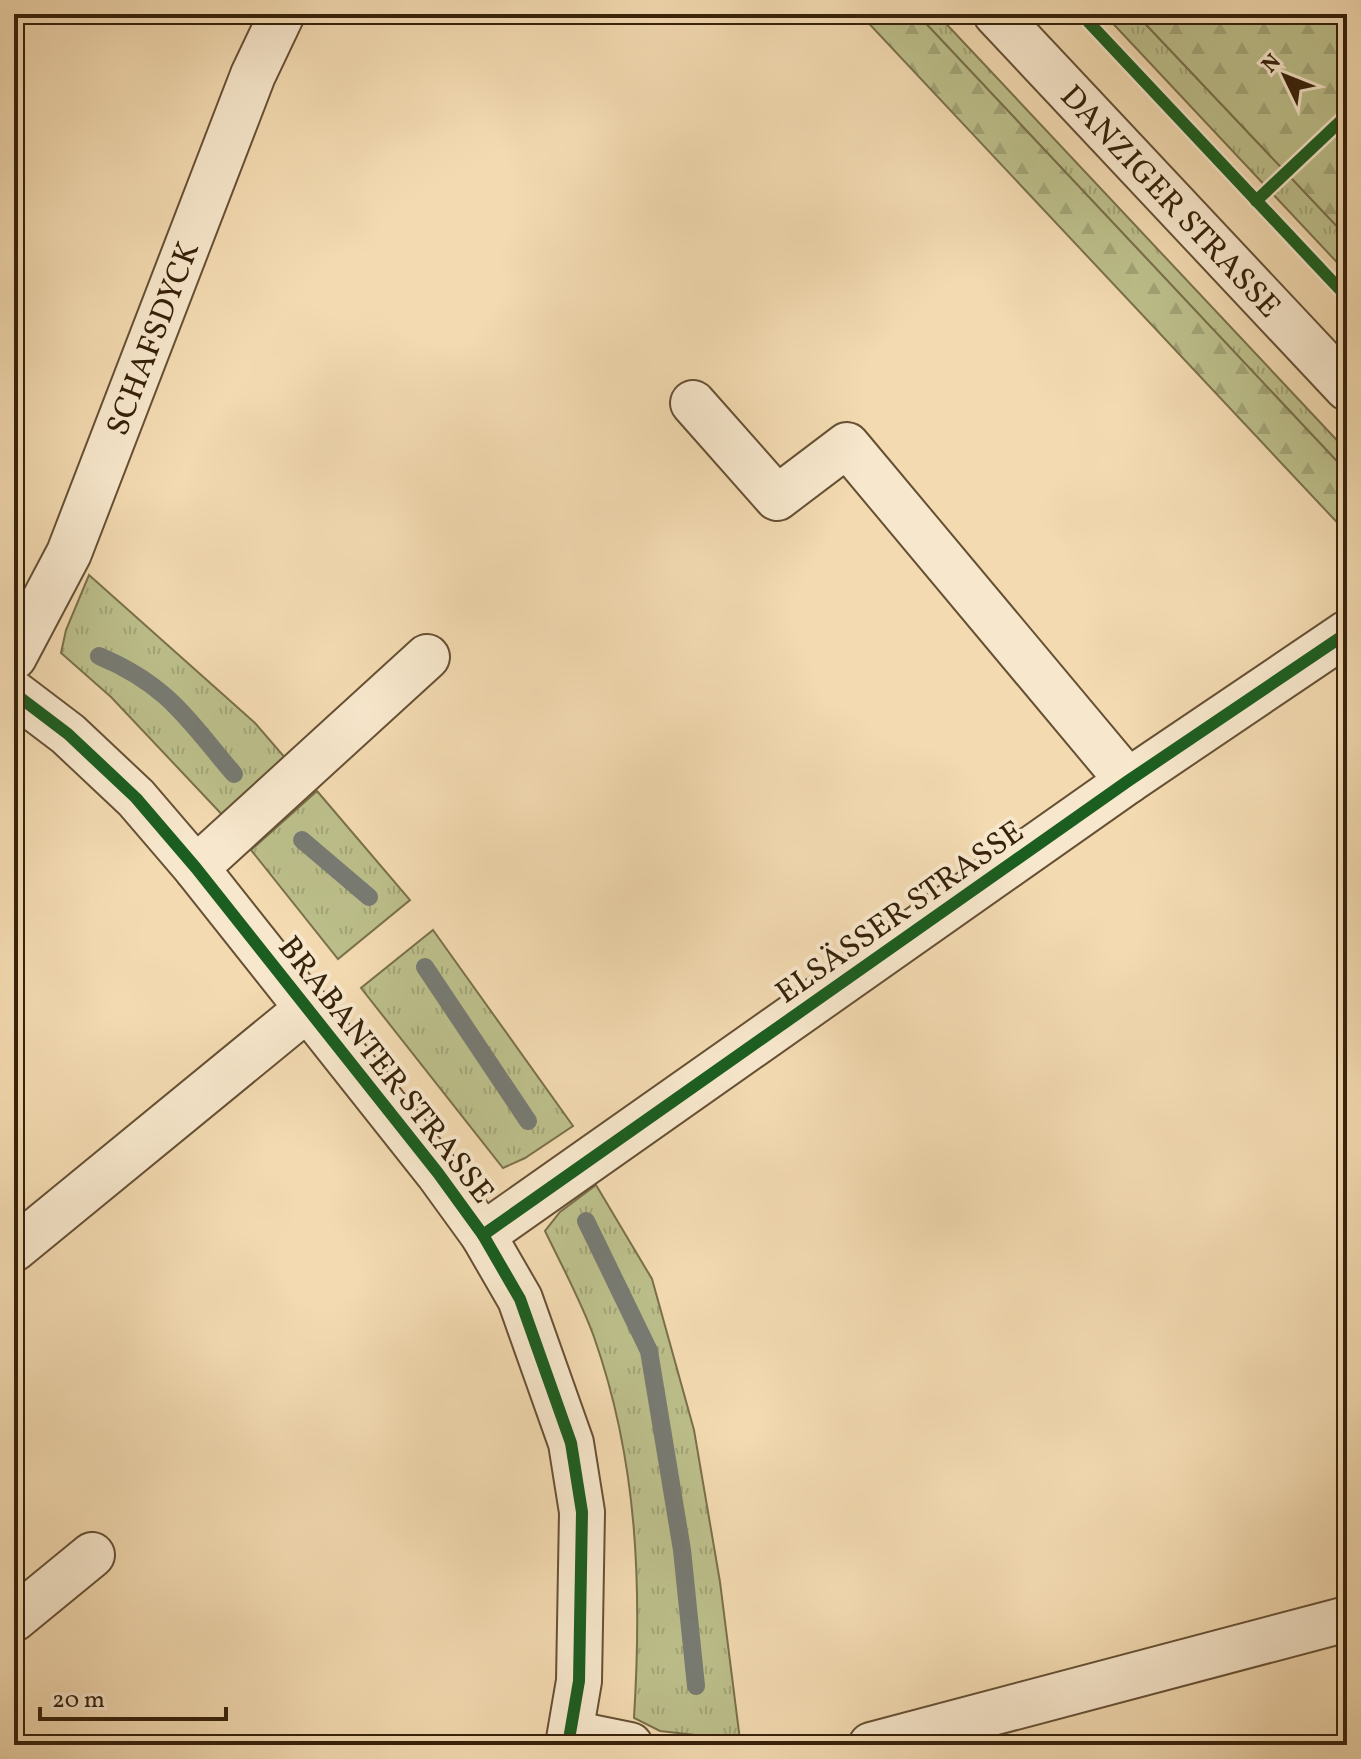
<svg xmlns="http://www.w3.org/2000/svg" width="1361" height="1759" viewBox="0 0 1361 1759" font-family="Vollkorn,serif">
  <defs>
    <pattern id="grass-tufts" width="24" height="20" patternUnits="userSpaceOnUse" patternTransform="scale(2)"><rect width="24" height="20" fill="#bcbf8b"/><path d="M3 7l-1-3M5 7V3M7 7l1-3M15 17l-1-3M17 17v-4M19 17l1-3" fill="none" stroke="#a2a477"/></pattern>
    <pattern id="forest-firs" width="22" height="20" patternUnits="userSpaceOnUse" patternTransform="scale(2)"><rect width="22" height="20" fill="#bcbf8b"/><path d="M5 1l3.5 6h-7zM16 11l3.5 6h-7z" fill="#a2a477"/></pattern>
  </defs>
  <rect width="100%" height="100%" fill="#f3dab1"/>
  <filter id="stains"><feTurbulence type="fractalNoise" baseFrequency=".0025" numOctaves="4"/><feColorMatrix values="0 0 0 0 .2 0 0 0 0 .09 0 0 0 0 .02 0 0 0 .5 -.17"/></filter>
  <radialGradient id="worn" r=".72"><stop offset=".6" stop-color="#630" stop-opacity="0"/><stop offset="1" stop-color="#630" stop-opacity=".3"/></radialGradient>
  <!-- grass -->
  <g fill="url(#grass-tufts)" stroke="#7a704b" stroke-width="2">
    <polygon points="917,14 937,14 1347,451 1347,472"/>
    <polygon points="1104,14 1136,14 1347,237 1347,273"/>
    <polygon points="89,575 255,723 293,767 229,822 111,697 61,653 66,630"/>
    <polygon points="317,791 410,900 338,959 251,850"/>
    <polygon points="433,930 573,1126 525,1158 503,1168 361,988"/>
    <path d="M 596,1185 L 652,1279 L 694,1430 L 720,1582 L 740,1740 L 660,1731 L 634,1718 C 642,1587 638,1462 594,1337 C 581,1301 562,1266 545,1231 L 560,1212 Z"/>
  </g>
  <!-- forest -->
  <g fill="url(#forest-firs)" stroke="#7a704b" stroke-width="2">
    <polygon points="860,14 917,14 1347,472 1347,533"/>
    <polygon points="1136,14 1347,14 1347,237"/>
  </g>
  <g fill="none" stroke-linecap="round" stroke-linejoin="round">
    <!-- stream -->
    <g stroke="#787b73" stroke-width="18">
      <path d="M 99,656 C 168,685 187,719 234,774"/>
      <polyline points="302,840 369,897"/>
      <polyline points="425,967 528,1121"/>
      <polyline points="586,1221 649,1351 682,1550 696,1686"/>
    </g>
    <defs>
      <g id="minor">
        <path id="s1" d="M 996,14 L 1347,388"/>
        <polyline points="693,403 777,498 847,445 1128,781"/>
        <path id="s2" d="M 14,657 L 69,553 L 253,75 L 282,14"/>
        <polyline points="14,693 68,734 136,798 196,868 438,1173 483,1235 520,1299 571,1443 582,1512 579,1681 568,1745"/>
        <polyline points="196,868 427,657"/>
        <polyline points="483,1235 1128,781 1347,633"/>
        <polyline points="14,1249 308,1008"/>
        <polyline points="14,1619 92,1555"/>
        <polyline points="571,1733 630,1745"/>
        <polyline points="871,1745 1347,1619"/>
      </g>
    </defs>
    <!-- minor casing -->
    <use href="#minor" stroke="#665034" stroke-width="48"/>
    <!-- minor -->
    <use href="#minor" stroke="#f7e7cc" stroke-width="44"/>
    <defs>
      <g id="cycleway">
        <polyline points="1081,14 1347,297"/>
        <polyline points="1256,201 1347,115"/>
        <polyline points="14,693 68,734 136,798 196,868 438,1173 483,1235 520,1299 571,1443 582,1512 579,1681 568,1745"/>
        <polyline points="483,1235 1128,781 1347,633"/>
      </g>
    </defs>
    <!-- cycleway casing -->
    <use href="#cycleway" stroke="#f7e7cc" stroke-width="17"/>
    <!-- cycleway -->
    <use href="#cycleway" stroke="#1b5e20" stroke-width="12"/>
  </g>
  <g text-anchor="middle" stroke-width="8" stroke-linejoin="round" paint-order="stroke">
    <!-- street labels -->
    <g font-size="32" fill="#37220b" stroke="#f7e7cc">
      <text dy="11" stroke="none"><textPath href="#s1" startOffset="256">DANZIGER STRASSE</textPath></text>
      <text dy="11" stroke="none"><textPath href="#s2" startOffset="348">SCHAFSDYCK</textPath></text>
      <text transform="translate(899 911) rotate(-35)" y="11">ELSÄSSER STRASSE</text>
      <text transform="translate(387 1069) rotate(52)" y="11">BRABANTER STRASSE</text>
    </g>
  </g>
  <!-- margin -->
  <rect width="1361" height="1759" fill="none" stroke="#f3dab1" stroke-width="48"/>
  <rect x="16" y="16" width="1329" height="1727" fill="none" stroke="#37220b" stroke-width="4"/>
  <rect x="24" y="24" width="1313" height="1711" fill="none" stroke="#37220b" stroke-width="2"/>
  <!-- north arrow -->
  <g transform="translate(1285 76) rotate(313)" stroke="#f7e7cc" stroke-width="6" paint-order="stroke">
  <path d="M0-6L14 30L0 20L-14 30Z" fill="#37220b"/>
  <text y="-12" font-size="22" font-weight="bold" text-anchor="middle" fill="#37220b">N</text>
  </g>
  <!-- scale -->
  <path d="M40 1707v12h186v-12" fill="none" stroke="#37220b" stroke-width="4"/>
  <text x="52" y="1707" font-size="24" fill="#37220b" stroke="#f7e7cc" stroke-width="6" paint-order="stroke">20 m</text>
  <rect width="100%" height="100%" filter="url(#stains)"/>
  <rect width="100%" height="100%" fill="url(#worn)"/>
</svg>
